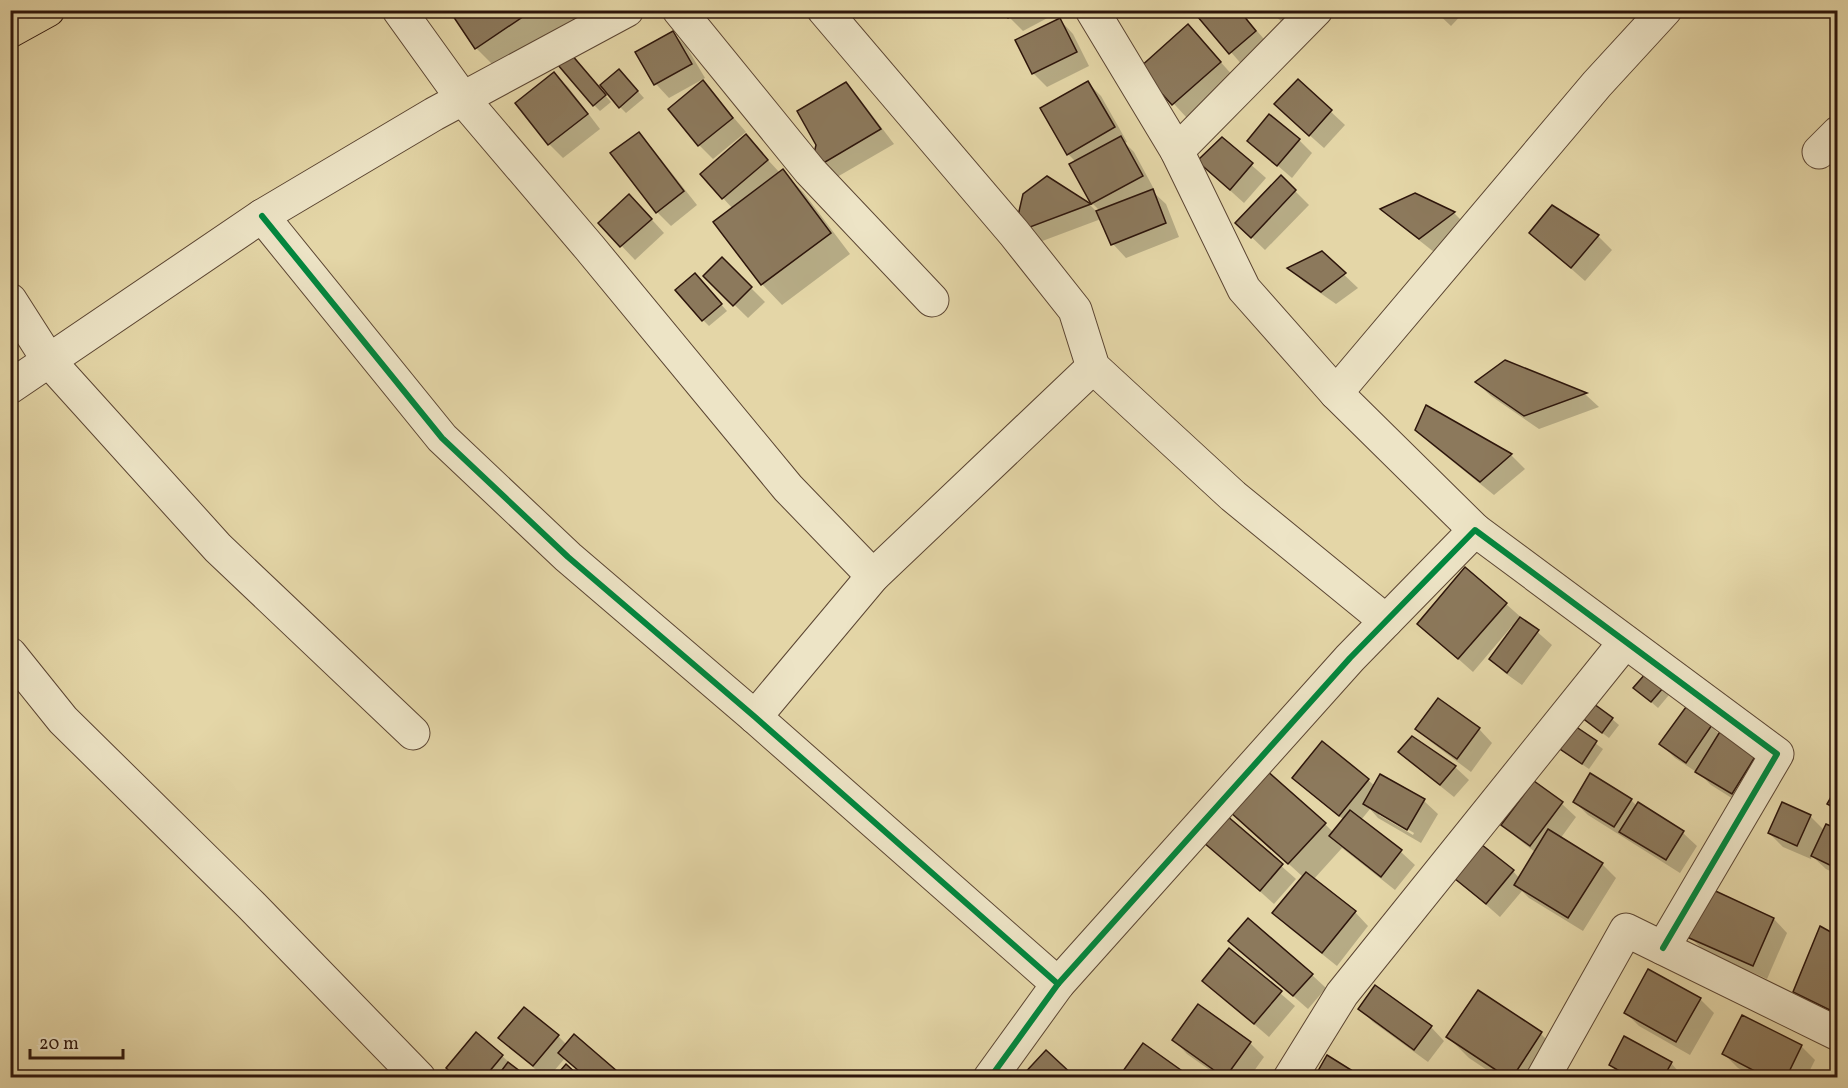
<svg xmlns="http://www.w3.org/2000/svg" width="1848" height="1088" viewBox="0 0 1848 1088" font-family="Vollkorn,serif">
  <rect width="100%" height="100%" fill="#e4d6a7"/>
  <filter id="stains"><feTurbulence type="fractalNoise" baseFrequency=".00333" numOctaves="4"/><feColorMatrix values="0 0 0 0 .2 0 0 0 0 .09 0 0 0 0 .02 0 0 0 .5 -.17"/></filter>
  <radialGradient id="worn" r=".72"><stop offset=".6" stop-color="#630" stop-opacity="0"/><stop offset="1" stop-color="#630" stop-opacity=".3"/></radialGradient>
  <!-- shadow -->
  <g fill="#0003" fill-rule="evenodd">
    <polygon points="451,10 581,10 586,19 503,75 476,48"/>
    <polygon points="1006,10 1053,10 1055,14 1023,31 1009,17"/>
    <polygon points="1194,10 1239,10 1269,45 1244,67"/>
    <polygon points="1269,10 1294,10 1283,23"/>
    <polygon points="1434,10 1466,10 1451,26"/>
    <polygon points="1060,20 1073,34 1089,66 1047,87 1033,73"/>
    <polygon points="672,32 686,46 705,78 669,98 656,84 637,53"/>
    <polygon points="1201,40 1234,77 1187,118 1141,68"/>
    <polygon points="577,63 611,102 600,111 594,105"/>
    <polygon points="554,74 568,87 600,129 563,158 549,144 517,103"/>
    <polygon points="625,77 644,98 626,113 620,107"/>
    <polygon points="1298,81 1345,125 1324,148 1290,118"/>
    <polygon points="703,82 746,132 713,159 699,145"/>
    <polygon points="1088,83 1101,96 1127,142 1125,143 1134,152 1155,191 1153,192 1166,204 1179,237 1126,258 1113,244 1101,219 1029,246 1016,232 1047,177 1090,205 1098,213 1100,211 1092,203 1076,162 1068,154"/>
    <polygon points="846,84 859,98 894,144 825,184 812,171"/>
    <polygon points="639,134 652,148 697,205 671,226 657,212"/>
    <polygon points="746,136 780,173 782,171 803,192 850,254 782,305 762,284 715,223 733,209 723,198"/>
    <polygon points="1222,139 1266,178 1244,203 1213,175"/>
    <polygon points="1299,140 1312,153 1292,178 1249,141"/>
    <polygon points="1281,177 1309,205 1265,250 1237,223"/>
    <polygon points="1415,195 1454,213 1468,227 1434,252 1396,222 1383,209"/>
    <polygon points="1552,207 1598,236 1612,250 1585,281 1531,233"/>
    <polygon points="643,210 664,233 635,260 600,223"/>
    <polygon points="1321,253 1358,288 1336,304 1303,281 1290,268"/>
    <polygon points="722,259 765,302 748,318 705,276"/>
    <polygon points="701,282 727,311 709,326 703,320"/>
    <polygon points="1505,362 1586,395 1599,407 1539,429 1491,396 1477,383"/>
    <polygon points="1426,407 1511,455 1525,469 1494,495 1431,444 1417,430"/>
    <polygon points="1506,604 1552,645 1522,685 1505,673 1491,659 1514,628 1512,626 1473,672 1419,624"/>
    <polygon points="1662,689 1669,695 1658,708 1642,694"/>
    <polygon points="1686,709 1711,726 1720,735 1757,754 1746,807 1711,785 1701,775 1675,758 1661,744"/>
    <polygon points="1577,714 1612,719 1619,725 1609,738"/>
    <polygon points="1567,722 1603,749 1589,769 1559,749"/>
    <polygon points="1417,729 1479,729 1492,743 1471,772 1431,742"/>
    <polygon points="1400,752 1455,767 1469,780 1454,797 1414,765"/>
    <path d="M 1294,778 L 1368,780 L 1375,786 L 1424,801 L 1438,814 L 1421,843 L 1378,818 L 1370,809 L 1361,820 L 1401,852 L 1415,865 L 1395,890 L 1342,848 L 1313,880 L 1355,912 L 1368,926 L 1337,966 L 1288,927 L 1274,913 L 1303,877 L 1231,811 L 1325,824 L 1334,833 L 1344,820 L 1308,791 ZM 1379,812 L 1414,833 L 1413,835 L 1379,815 Z"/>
    <polygon points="1535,783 1562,804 1576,817 1560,839 1602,864 1616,878 1583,931 1529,898 1522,891 1500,917 1451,874 1513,871 1519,878 1535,852 1517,838 1503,825"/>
    <polygon points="1631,800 1637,806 1638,804 1683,833 1697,846 1680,873 1588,815 1575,802"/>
    <polygon points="1783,804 1811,817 1824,830 1838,831 1838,875 1826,869 1812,856 1811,859 1783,847 1769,833"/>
    <polygon points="1226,817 1296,879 1274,904 1205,842"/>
    <polygon points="1774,919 1787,933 1767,979 1703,950 1689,936"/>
    <polygon points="1838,937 1838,1026 1822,1019 1795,992"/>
    <polygon points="1230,941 1312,975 1326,988 1308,1009"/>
    <polygon points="1230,950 1295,1006 1269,1037 1204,981"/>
    <polygon points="1700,999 1714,1013 1690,1055 1639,1026 1626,1013"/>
    <polygon points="1360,1009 1431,1027 1444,1041 1428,1062 1373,1022"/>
    <polygon points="1541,1034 1561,1054 1546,1078 1499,1078 1469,1058 1448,1037"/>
    <polygon points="558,1036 567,1045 565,1058 548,1078 545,1078 500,1038"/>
    <polygon points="1174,1040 1250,1043 1264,1057 1249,1078 1221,1078 1187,1054"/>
    <polygon points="1801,1046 1815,1060 1806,1078 1757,1078 1738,1068 1724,1054"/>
    <polygon points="502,1056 527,1078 457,1078"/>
    <polygon points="1671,1063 1684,1078 1624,1078 1611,1065"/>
    <polygon points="1576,1073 1583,1078 1573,1078"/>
  </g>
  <!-- building -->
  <g fill="#8c795c" stroke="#2d150b" stroke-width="1.5">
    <polygon points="449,10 533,10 475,49"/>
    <polygon points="1004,10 1022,10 1008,18"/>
    <polygon points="1192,10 1239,10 1256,31 1229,54"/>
    <polygon points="1060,18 1077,52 1032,74 1015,40"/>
    <polygon points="1188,24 1221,62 1172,105 1139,68"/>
    <polygon points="673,31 692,64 654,85 635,52"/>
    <polygon points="571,54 606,95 593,106 558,65"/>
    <polygon points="619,69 638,91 619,108 600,85"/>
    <polygon points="554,72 588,114 548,145 515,103"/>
    <polygon points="1298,79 1332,110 1309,136 1274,104"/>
    <polygon points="703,80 733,118 698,146 668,109"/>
    <polygon points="1088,81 1115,127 1067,155 1040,108"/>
    <polygon points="846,82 881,129 810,171 816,145 797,111"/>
    <polygon points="1269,114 1300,139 1277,166 1247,141"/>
    <polygon points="639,132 684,191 656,213 610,153"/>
    <polygon points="746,134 768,160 722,199 700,174"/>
    <polygon points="1121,136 1143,176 1091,204 1069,164"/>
    <polygon points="1222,137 1253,163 1230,190 1197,161"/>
    <polygon points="783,169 831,233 761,285 713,222"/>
    <polygon points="1281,175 1296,190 1251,238 1235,223"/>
    <polygon points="1047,176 1091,204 1014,233 1023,194"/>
    <polygon points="1153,189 1166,223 1111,245 1096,211"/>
    <polygon points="1415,193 1455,212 1419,239 1380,209"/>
    <polygon points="629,194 652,219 620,247 598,223"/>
    <polygon points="1552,205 1599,235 1571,268 1529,233"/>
    <polygon points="1322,251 1346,273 1321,292 1287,268"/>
    <polygon points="722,257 752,287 733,306 703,276"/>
    <polygon points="695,273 722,304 702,321 675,290"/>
    <polygon points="1505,360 1587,393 1524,416 1475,382"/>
    <polygon points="1426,405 1512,454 1480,482 1415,430"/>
    <polygon points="1465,567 1507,603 1458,659 1417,624"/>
    <polygon points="1520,617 1539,630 1507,673 1489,659"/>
    <polygon points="1646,673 1663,688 1651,702 1633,688"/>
    <polygon points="1579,693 1613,718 1602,733 1568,707"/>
    <polygon points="1438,698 1480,728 1457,759 1415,729"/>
    <polygon points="1686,707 1712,725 1686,763 1659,744"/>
    <polygon points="1566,720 1597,741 1582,764 1551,743"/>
    <polygon points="1721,730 1758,752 1732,794 1695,772"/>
    <polygon points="1412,736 1456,766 1440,785 1398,752"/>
    <polygon points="1322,741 1369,779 1339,816 1292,778"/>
    <polygon points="1266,770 1326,823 1288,864 1229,811"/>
    <polygon points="1590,773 1632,799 1614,827 1573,802"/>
    <polygon points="1380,774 1425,799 1407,830 1363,804"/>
    <polygon points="1534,781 1563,802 1530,846 1501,825"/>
    <polygon points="1838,785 1838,810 1827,804"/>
    <polygon points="1638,802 1684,831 1666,860 1619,832"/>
    <polygon points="1782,802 1811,815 1797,846 1768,833"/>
    <polygon points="1350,810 1402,850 1381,877 1329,836"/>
    <polygon points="1226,815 1283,864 1260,891 1203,842"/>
    <polygon points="1826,824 1838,829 1838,869 1811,856"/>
    <polygon points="1548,829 1603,863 1568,918 1514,885"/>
    <polygon points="1477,841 1514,870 1486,904 1449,874"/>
    <polygon points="1306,872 1356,911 1322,953 1272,913"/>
    <polygon points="1709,888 1774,918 1753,966 1687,937"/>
    <polygon points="1248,918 1313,974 1293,996 1228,941"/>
    <polygon points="1820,926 1838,936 1838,1014 1793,992"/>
    <polygon points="1229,948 1282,991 1254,1024 1202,981"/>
    <polygon points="1648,969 1701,998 1676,1042 1624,1013"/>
    <polygon points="1375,985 1432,1026 1414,1050 1358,1009"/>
    <polygon points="1478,990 1542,1032 1512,1078 1508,1078 1446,1037"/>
    <polygon points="1198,1004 1251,1042 1225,1078 1172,1040"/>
    <polygon points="524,1007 559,1035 533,1066 498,1038"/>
    <polygon points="1742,1015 1802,1045 1786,1078 1768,1078 1722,1054"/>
    <polygon points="476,1032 503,1055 484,1078 457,1078 446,1068"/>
    <polygon points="574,1034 625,1078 587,1078 558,1053"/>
    <polygon points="1624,1036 1672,1062 1663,1078 1632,1078 1609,1065"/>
    <polygon points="1143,1043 1192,1078 1133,1078 1123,1071"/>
    <polygon points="1046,1050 1076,1078 1020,1078"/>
    <polygon points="1327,1055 1364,1078 1314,1078"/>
    <polygon points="508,1062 529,1078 496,1078"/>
    <polygon points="566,1064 581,1078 554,1078"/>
  </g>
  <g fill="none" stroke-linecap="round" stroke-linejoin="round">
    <defs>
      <g id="minor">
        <polyline points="399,10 463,99 589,247 788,488 873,576"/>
        <polyline points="679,10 810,171 932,300"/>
        <polyline points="824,10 1014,233 1075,310 1093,367 1233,496 1386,621"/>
        <polyline points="1092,10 1177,151 1244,289 1336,393 1475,530"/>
        <polyline points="1177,151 1316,10"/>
        <polyline points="1819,152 1838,133"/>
        <polyline points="262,216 442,438 568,557 755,717 1058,984"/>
        <polyline points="10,300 49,361 218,548 413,733"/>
        <polyline points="10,387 262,216 434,114 627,10"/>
        <polyline points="1336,393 1597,84 1665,10"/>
        <polyline points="10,654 63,720 252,906 419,1078"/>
        <polyline points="755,717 873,576 1093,367"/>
        <polyline points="990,1078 1058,984 1350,658 1475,530 1777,754 1663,948"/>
        <polyline points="1290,1078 1342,994 1625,642"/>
        <polyline points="1543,1078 1626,930 1838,1034"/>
      </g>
      <polyline id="major" points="10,31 48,10"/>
    </defs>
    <!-- minor casing -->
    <use href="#minor" stroke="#5b4532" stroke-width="35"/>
    <!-- major casing -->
    <use href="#major" stroke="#2d150b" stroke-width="35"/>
    <!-- minor -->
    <use href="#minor" stroke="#ede4c6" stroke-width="33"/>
    <!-- major -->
    <use href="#major" stroke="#e4d6a7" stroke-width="33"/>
    <defs>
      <g id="cycleway">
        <polyline points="262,216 442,438 568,557 755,717 1058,984"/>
        <polyline points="990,1078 1058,984 1350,658 1475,530 1777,754 1663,948"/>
      </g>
    </defs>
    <!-- cycleway casing -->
    <use href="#cycleway" stroke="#ede4c6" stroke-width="10"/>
    <!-- cycleway -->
    <use href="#cycleway" stroke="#00873e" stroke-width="6"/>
  </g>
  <!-- margin -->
  <rect width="1848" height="1088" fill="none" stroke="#e4d6a7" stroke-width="36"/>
  <rect x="12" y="12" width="1824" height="1064" fill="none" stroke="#2d150b" stroke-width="3"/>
  <rect x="18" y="18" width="1812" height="1052" fill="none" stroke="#2d150b" stroke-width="1.5"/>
  <!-- scale -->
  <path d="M30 1049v9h93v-9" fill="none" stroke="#2d150b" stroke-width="3"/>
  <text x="39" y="1049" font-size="18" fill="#2d150b" stroke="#ede4c6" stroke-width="4.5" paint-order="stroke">20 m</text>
  <rect width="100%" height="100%" filter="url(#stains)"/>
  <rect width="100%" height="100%" fill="url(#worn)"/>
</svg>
